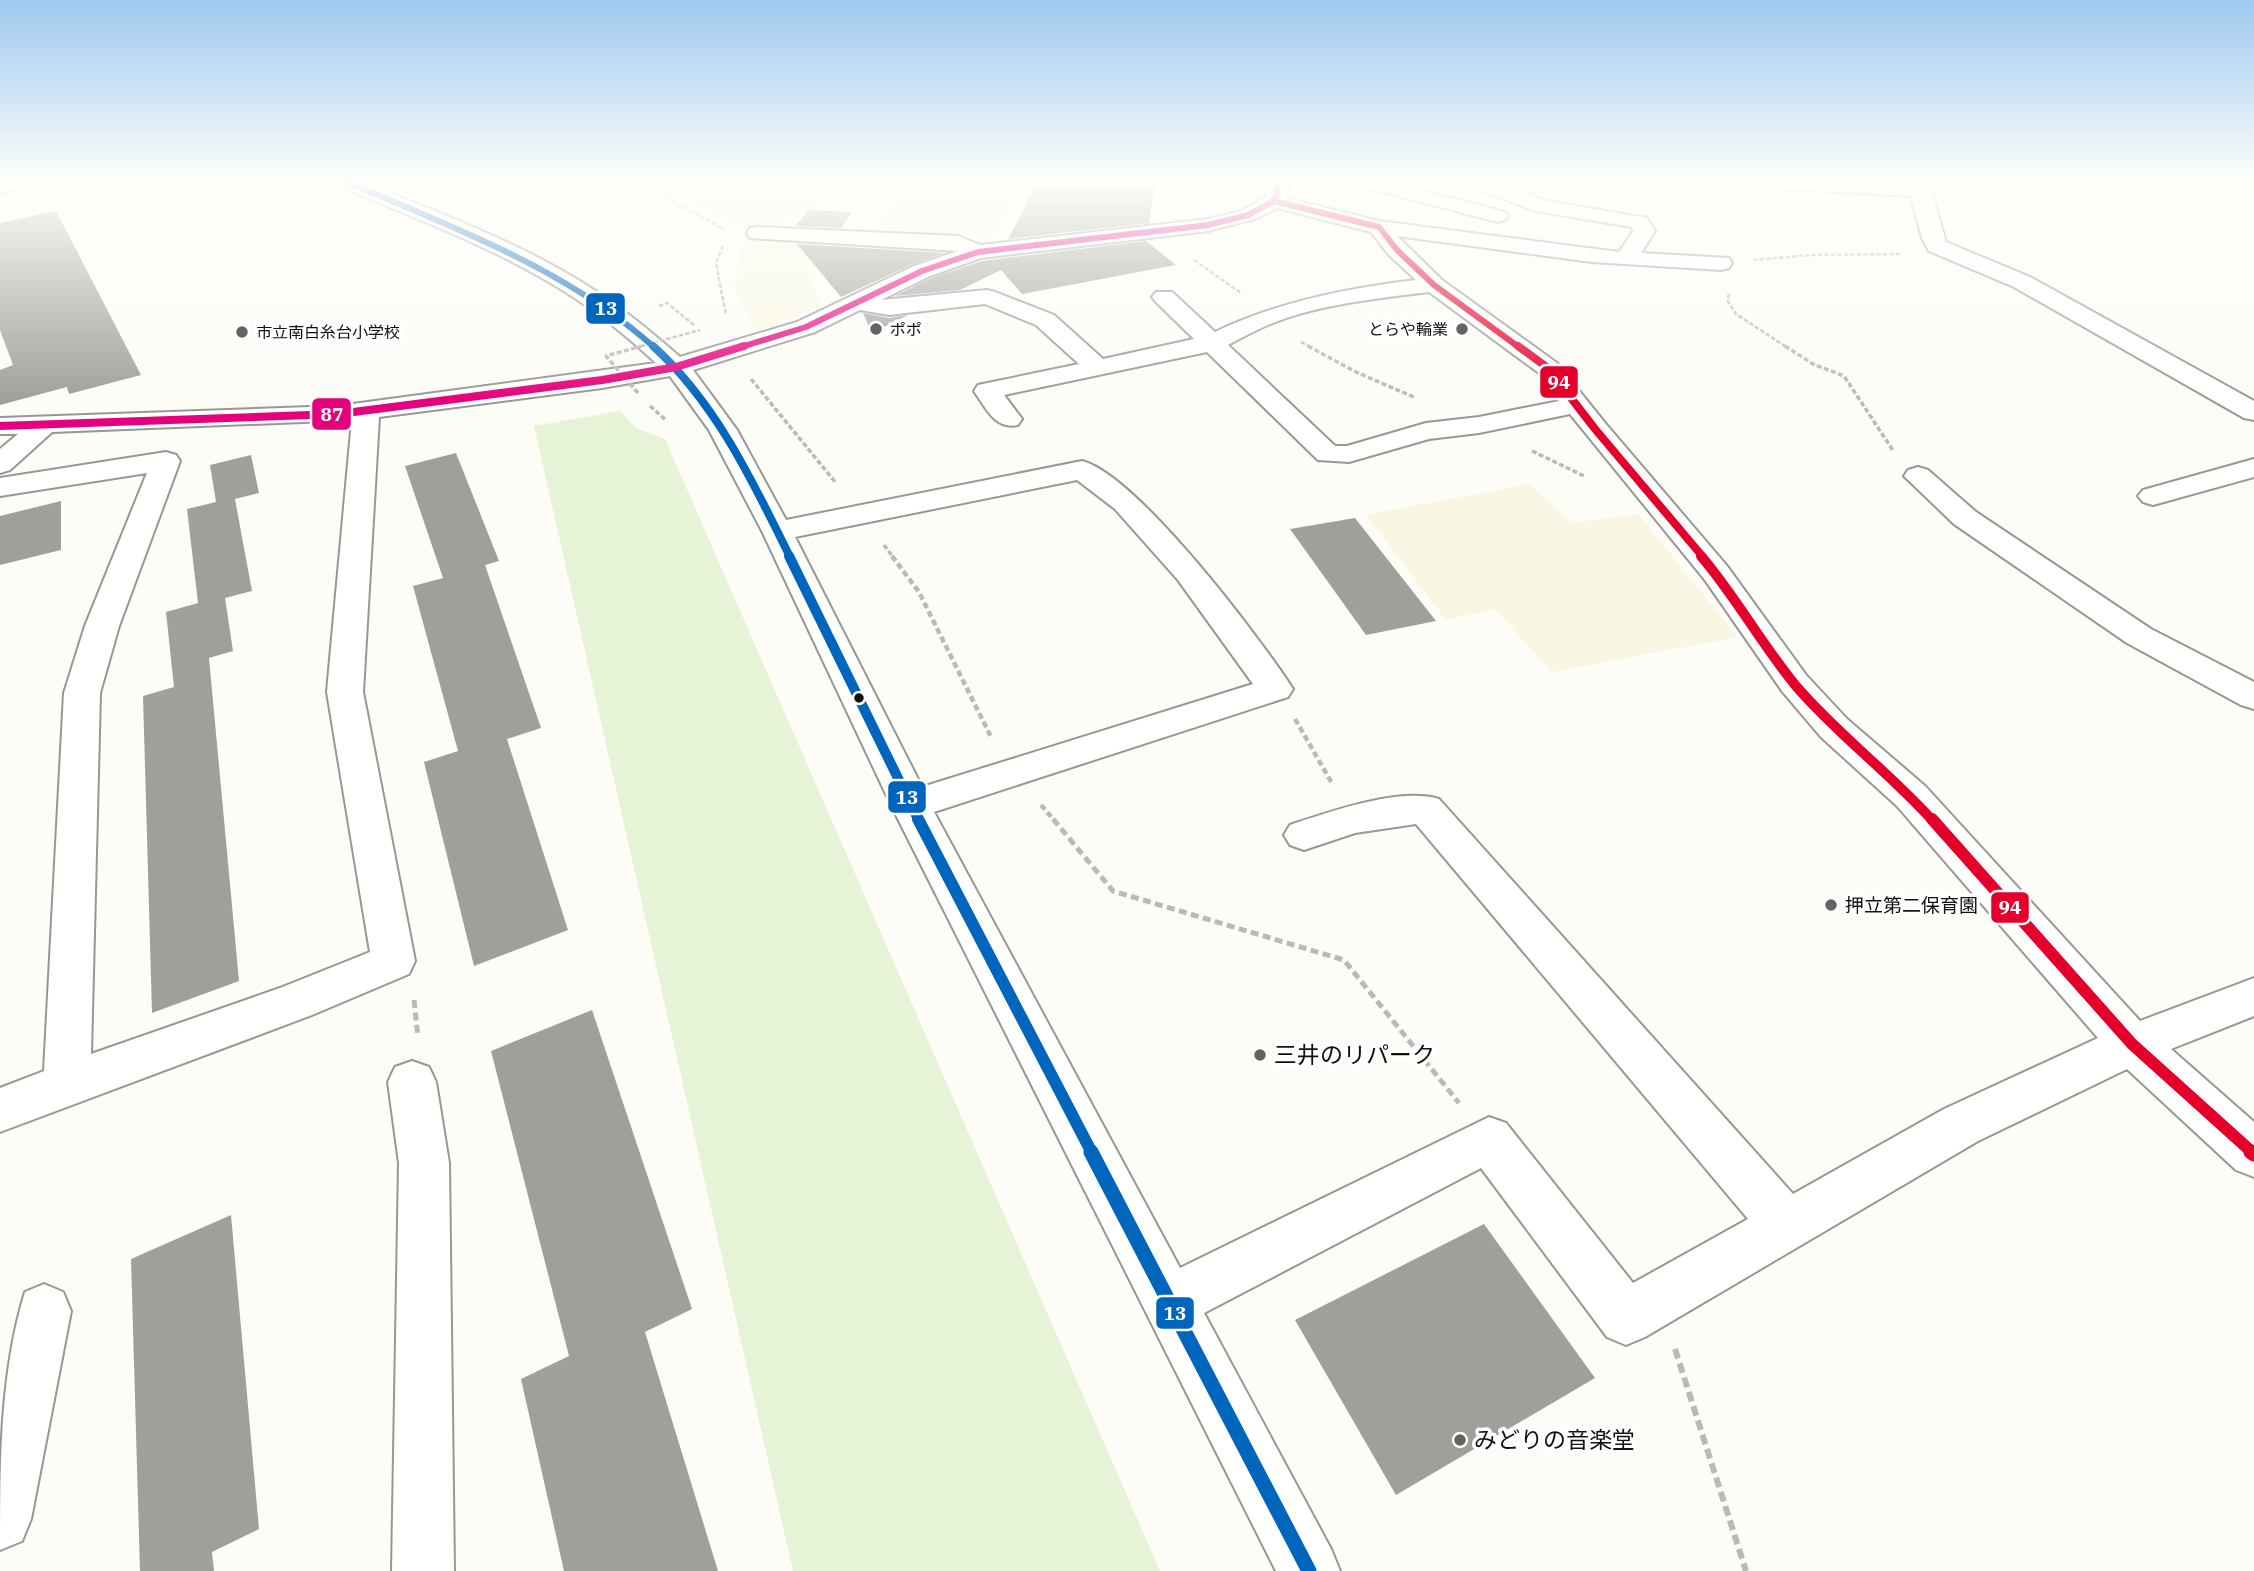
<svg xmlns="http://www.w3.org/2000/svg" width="2254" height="1571" viewBox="0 0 2254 1571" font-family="'IBM Plex Serif','Noto Sans JP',serif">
  <rect width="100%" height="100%" fill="#fdfcf7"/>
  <!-- farmland -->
  <g fill="#f9f7e4">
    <polygon points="665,181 842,181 824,204 789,219 780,230 741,229 694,206 676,194"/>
    <polygon points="916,181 1028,181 1021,193 912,187"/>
    <polygon points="904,193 1016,197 993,237 878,234 873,231"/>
    <polygon points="744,239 810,242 808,273 821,306 757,333 734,287"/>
    <polygon points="1529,484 1572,523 1638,514 1738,637 1552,672 1495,609 1446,620 1366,515"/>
  </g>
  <!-- green -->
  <polygon fill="#e7f3d7" points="620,411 636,428 665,439 1160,1571 793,1571 534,426"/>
  <!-- building -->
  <g fill="#a19f9c">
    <polygon points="1038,181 1100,181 1155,186 1149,223 1008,239"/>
    <polygon points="809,210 852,212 841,228 795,226"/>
    <polygon points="56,211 141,375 69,394 67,387 0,405 0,370 13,365 0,330 0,223"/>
    <polygon points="1146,241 1176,265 1022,294 1001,270 960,290 895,296 931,278 982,261"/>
    <polygon points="797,244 945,253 913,264 841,297"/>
    <polygon points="863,313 889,318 908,315 872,333"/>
    <polygon points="456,453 499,561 485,565 541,728 507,739 568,930 474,966 424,762 458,751 413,586 443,578 405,466"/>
    <polygon points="251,455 259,493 235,499 252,591 225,598 233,651 209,658 239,981 152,1013 143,696 174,687 166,612 198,603 187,509 216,502 210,465"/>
    <polygon points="61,501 61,550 0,565 0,516"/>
    <polygon points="1355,518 1436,621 1366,635 1290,529"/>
    <polygon points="592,1010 692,1309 645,1332 718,1571 564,1571 521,1379 569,1356 491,1051"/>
    <polygon points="231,1215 259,1529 212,1552 214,1571 140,1571 131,1259"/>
    <polygon points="1484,1224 1595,1378 1396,1495 1295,1320"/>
  </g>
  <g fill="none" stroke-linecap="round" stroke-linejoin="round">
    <defs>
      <g id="minor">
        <polygon points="34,181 31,185 0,194 0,182"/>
        <path d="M 335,181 L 361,181 C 436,212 514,240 583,283 C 619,305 649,330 680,357 L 797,322 L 914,266 L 958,251 L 750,238 L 747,233 L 750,228 L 758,227 L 958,236 L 980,245 L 1208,219 L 1241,211 L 1266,197 L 1270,181 L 1290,181 L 1286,198 L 1379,221 L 1619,252 L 1633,231 L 1632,227 L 1536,211 L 1466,185 L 1463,181 L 1491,181 L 1547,201 L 1647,218 L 1655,231 L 1641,253 L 1729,258 L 1732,263 L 1729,268 L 1721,270 L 1592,262 L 1397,236 L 1442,280 L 1557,363 L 1605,423 L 1727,566 L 1806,675 L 1847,719 L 1925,786 L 2140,1021 L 2254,978 L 2254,1016 L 2171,1049 L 2254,1122 L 2254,1177 L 2236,1170 L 2127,1069 L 1978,1141 L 1645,1337 L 1626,1345 L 1607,1337 L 1481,1168 L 1204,1313 L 1331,1549 L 1340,1571 L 1276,1571 L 891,805 L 762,531 L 709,430 L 670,376 L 602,388 L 379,417 L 363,692 L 415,961 L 409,974 L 312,1015 L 0,1132 L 0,1088 L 44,1071 L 64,693 L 85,626 L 147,473 L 0,496 L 0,478 L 166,452 L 176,455 L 180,461 L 119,626 L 100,693 L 91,1054 L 280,988 L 370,952 L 327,692 L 352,420 L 52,432 L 10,470 L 0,473 L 0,449 L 18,434 L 0,434 L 0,418 L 338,406 L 656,363 C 628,337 600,314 567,293 C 497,248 415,219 338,185 ZM 1277,208 L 1371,232 L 1389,255 L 1416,280 C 1347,288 1277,302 1215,332 L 1172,292 L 1156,292 L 1152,297 L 1156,302 L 1194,339 L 1103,359 L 1054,315 L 995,292 L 987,290 L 881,300 L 930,276 L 981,258 L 1208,231 L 1255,219 ZM 1429,292 L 1539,373 L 1559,401 L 1479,417 L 1426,423 L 1347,446 L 1335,446 L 1228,345 C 1241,338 1254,331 1268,325 C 1314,305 1379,298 1429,292 ZM 985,304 L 1036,325 L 1079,364 L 978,385 L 974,391 C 986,408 995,430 1018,425 L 1022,419 L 1004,395 L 1207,352 L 1318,460 L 1349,462 L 1429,439 L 1479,433 L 1570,414 L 1705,580 L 1782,691 L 1821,737 L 1897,806 L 2098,1038 L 1944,1109 L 1793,1194 L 1439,799 C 1399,787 1329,812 1290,825 L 1284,835 L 1290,845 L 1304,850 L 1355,833 L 1416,824 L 1748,1219 L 1633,1283 L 1506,1123 L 1489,1117 L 1180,1268 L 934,812 L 1288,697 L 1293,689 C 1260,638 1137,475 1082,461 L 786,520 L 737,430 L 693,370 L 815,332 L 860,310 L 889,315 ZM 1077,480 L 1115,509 L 1178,580 L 1253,684 L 922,787 L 795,537 Z"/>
        <polygon points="1336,181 1385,181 1505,212 1508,216 1505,220 1498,222 1367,188 1339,185"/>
        <polygon points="1744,181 1905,183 1903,181 1923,181 1931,190 1946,242 2030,277 2254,401 2254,420 2244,418 2014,287 1929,251 1922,238 1911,196 1754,187 1747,185"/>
        <polygon points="2254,459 2254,477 2153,505 2143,502 2138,496 2143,490"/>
        <polygon points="1918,467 1928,470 1976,512 2151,629 2254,682 2254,709 2241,705 2127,643 1954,524 1904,476 1908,470"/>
        <polygon points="412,1061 429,1067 436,1082 449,1163 454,1571 392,1571 399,1163 388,1082 395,1067"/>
        <path d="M 44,1284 L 63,1292 L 71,1311 L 31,1519 L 22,1541 L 0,1550 C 0,1463 0,1373 25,1292 Z"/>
      </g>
    </defs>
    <!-- minor casing -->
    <use href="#minor" stroke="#979795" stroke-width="4"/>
    <!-- path-far4 -->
    <g stroke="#b9b9b8" stroke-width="2.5" stroke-dasharray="4.5 2" stroke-linecap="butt">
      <polyline points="657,181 665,197 725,230"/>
      <polyline points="723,246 716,263 726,315"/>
      <polyline points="1194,260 1241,293"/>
      <polyline points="1753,260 1811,255 1902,254"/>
      <polyline points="1729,294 1727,300 1736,314 1788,348"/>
      <polyline points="659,306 667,303 694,325"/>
      <polyline points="1301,342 1312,348"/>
    </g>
    <!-- path-far3 -->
    <g stroke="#b9b9b8" stroke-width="3.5" stroke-dasharray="5 2.5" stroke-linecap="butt">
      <polyline points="1308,346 1354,371 1416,398"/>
      <polyline points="1785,346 1813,364 1844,376 1894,452"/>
      <polyline points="751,379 836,483"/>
      <polyline points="650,406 667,421"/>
      <polyline points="1532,451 1584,476"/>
      <polyline points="884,545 893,557"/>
    </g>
    <!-- path-far2 -->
    <g stroke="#b9b9b8" stroke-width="4.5" stroke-dasharray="6 3.5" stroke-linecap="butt">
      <polyline points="892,556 919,592 992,739"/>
      <polyline points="1295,719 1333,785"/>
      <polyline points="1041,805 1055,821"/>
    </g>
    <!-- path-far1 -->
    <g stroke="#b9b9b8" stroke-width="5" stroke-dasharray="8 4.5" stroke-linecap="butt">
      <polyline points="1053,819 1113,891 1344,960 1459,1103"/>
      <polyline points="414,1000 418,1037"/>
    </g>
    <!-- path -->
    <polyline stroke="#b9b9b8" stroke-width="6" stroke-dasharray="10 5" stroke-linecap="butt" points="1675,1349 1746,1571"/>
    <!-- minor -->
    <use href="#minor" fill="#fffffe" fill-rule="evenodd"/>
    <!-- path-bridge-far1 -->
    <polyline stroke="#b9b9b8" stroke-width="2.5" stroke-dasharray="4.5 2" stroke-linecap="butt" points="635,348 700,330"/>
    <!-- path-bridge -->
    <polyline stroke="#b9b9b8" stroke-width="3.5" stroke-dasharray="5 2.5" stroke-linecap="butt" points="638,393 606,356 642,346"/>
    <defs>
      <path id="bus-1-far4" d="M 345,181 C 453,228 566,268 655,348"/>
      <path id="bus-1-far3" d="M 653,346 C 716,403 753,482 790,557"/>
      <polyline id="bus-1-far2" points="789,556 919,821"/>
      <polyline id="bus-1-far1" points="918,819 1092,1153"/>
      <polyline id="bus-1" points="1091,1152 1309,1571"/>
      <polyline id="bus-2-far4" points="1274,201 1379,227 1397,250 1434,285 1520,348"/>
      <polyline id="bus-2-far3" points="1518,346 1548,368 1595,429 1703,557"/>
      <path id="bus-2-far2" d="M 1701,556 C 1736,597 1762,645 1796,686 C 1838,735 1890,773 1933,821"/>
      <polyline id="bus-2-far1" points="1932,819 2132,1044 2253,1153"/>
      <polyline id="bus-2" points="2251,1152 2254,1154"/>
      <polyline id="bus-3-far1" points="738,348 806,327 922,271 978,252 1208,225 1248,215 1274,201 1280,181"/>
      <polyline id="bus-3" points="0,426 338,414 602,380 676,367 744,346"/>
    </defs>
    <!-- bus-1-far4 casing -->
    <use href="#bus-1-far4" stroke="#fff" stroke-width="9"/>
    <!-- bus-1-far3 casing -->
    <use href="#bus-1-far3" stroke="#fff" stroke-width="11"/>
    <!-- bus-1-far2 casing -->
    <use href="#bus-1-far2" stroke="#fff" stroke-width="14"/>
    <!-- bus-1-far1 casing -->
    <use href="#bus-1-far1" stroke="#fff" stroke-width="18"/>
    <!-- bus-1 casing -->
    <use href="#bus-1" stroke="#fff" stroke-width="20"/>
    <!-- bus-2-far4 casing -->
    <use href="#bus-2-far4" stroke="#fff" stroke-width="9"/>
    <!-- bus-2-far3 casing -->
    <use href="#bus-2-far3" stroke="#fff" stroke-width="11"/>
    <!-- bus-2-far2 casing -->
    <use href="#bus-2-far2" stroke="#fff" stroke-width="14"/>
    <!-- bus-2-far1 casing -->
    <use href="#bus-2-far1" stroke="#fff" stroke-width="18"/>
    <!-- bus-2 casing -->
    <use href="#bus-2" stroke="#fff" stroke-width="20"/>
    <!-- bus-3-far1 casing -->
    <use href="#bus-3-far1" stroke="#fff" stroke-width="9"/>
    <!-- bus-3 casing -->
    <use href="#bus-3" stroke="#fff" stroke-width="11"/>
    <!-- bus-1-far4 -->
    <use href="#bus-1-far4" stroke="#0065bd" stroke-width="6"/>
    <!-- bus-1-far3 -->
    <use href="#bus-1-far3" stroke="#0065bd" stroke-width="8"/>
    <!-- bus-1-far2 -->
    <use href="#bus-1-far2" stroke="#0065bd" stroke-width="10"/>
    <!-- bus-1-far1 -->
    <use href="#bus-1-far1" stroke="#0065bd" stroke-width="12"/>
    <!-- bus-1 -->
    <use href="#bus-1" stroke="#0065bd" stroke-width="15"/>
    <!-- bus-2-far4 -->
    <use href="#bus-2-far4" stroke="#e4002b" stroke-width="6"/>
    <!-- bus-2-far3 -->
    <use href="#bus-2-far3" stroke="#e4002b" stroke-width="8"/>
    <!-- bus-2-far2 -->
    <use href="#bus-2-far2" stroke="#e4002b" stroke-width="10"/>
    <!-- bus-2-far1 -->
    <use href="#bus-2-far1" stroke="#e4002b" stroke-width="12"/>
    <!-- bus-2 -->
    <use href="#bus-2" stroke="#e4002b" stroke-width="15"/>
    <!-- bus-3-far1 -->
    <use href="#bus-3-far1" stroke="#e5007d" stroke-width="6"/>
    <!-- bus-3 -->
    <use href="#bus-3" stroke="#e5007d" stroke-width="8"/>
  </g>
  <!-- sky -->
  <linearGradient id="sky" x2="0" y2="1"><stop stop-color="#9dc9ee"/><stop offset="0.45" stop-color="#fefefb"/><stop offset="1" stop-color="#fefefb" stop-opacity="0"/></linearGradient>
  <rect width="2254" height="401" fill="url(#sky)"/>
  <!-- markers -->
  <g fill="#646362" stroke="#fff" stroke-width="2.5">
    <circle cx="876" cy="329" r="7"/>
    <circle cx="1462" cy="329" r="7"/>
    <circle cx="242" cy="332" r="7"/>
    <circle cx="1831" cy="905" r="7"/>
    <circle cx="1260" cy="1055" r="7"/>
    <circle cx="1460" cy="1440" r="7"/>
  </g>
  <circle fill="#111" stroke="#fff" stroke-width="2.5" cx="859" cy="698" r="6"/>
  <g text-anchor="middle" stroke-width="7" stroke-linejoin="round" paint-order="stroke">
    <!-- far-poi labels -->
    <g font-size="16" fill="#111" stroke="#fff" text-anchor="start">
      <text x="890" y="335">ポポ</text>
      <text x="1448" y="335" text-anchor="end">とらや輪業</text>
      <text x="256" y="338">市立南白糸台小学校</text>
    </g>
    <!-- poi labels -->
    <g font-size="19" fill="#111" stroke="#fff" text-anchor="start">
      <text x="1845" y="912">押立第二保育園</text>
    </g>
    <!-- near-poi labels -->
    <g font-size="23" fill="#111" stroke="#fff" text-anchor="start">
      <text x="1274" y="1063">三井のリパーク</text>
      <text x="1474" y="1448">みどりの音楽堂</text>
    </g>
  </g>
  <g stroke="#fff" stroke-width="2.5">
    <rect x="585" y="292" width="41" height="33" rx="7" fill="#0065bd"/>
    <rect x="1539" y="365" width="40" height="34" rx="7" fill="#e4002b"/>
    <rect x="311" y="397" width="41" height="34" rx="7" fill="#e5007d"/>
    <rect x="887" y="780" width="40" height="34" rx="7" fill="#0065bd"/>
    <rect x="1990" y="891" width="40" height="33" rx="7" fill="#e4002b"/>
    <rect x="1155" y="1296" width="40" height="34" rx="7" fill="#0065bd"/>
  </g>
  <g font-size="19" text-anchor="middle" font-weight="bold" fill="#fff">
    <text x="606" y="315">13</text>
    <text x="1559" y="389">94</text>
    <text x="332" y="421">87</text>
    <text x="907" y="804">13</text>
    <text x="2010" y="914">94</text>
    <text x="1175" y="1320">13</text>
  </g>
</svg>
